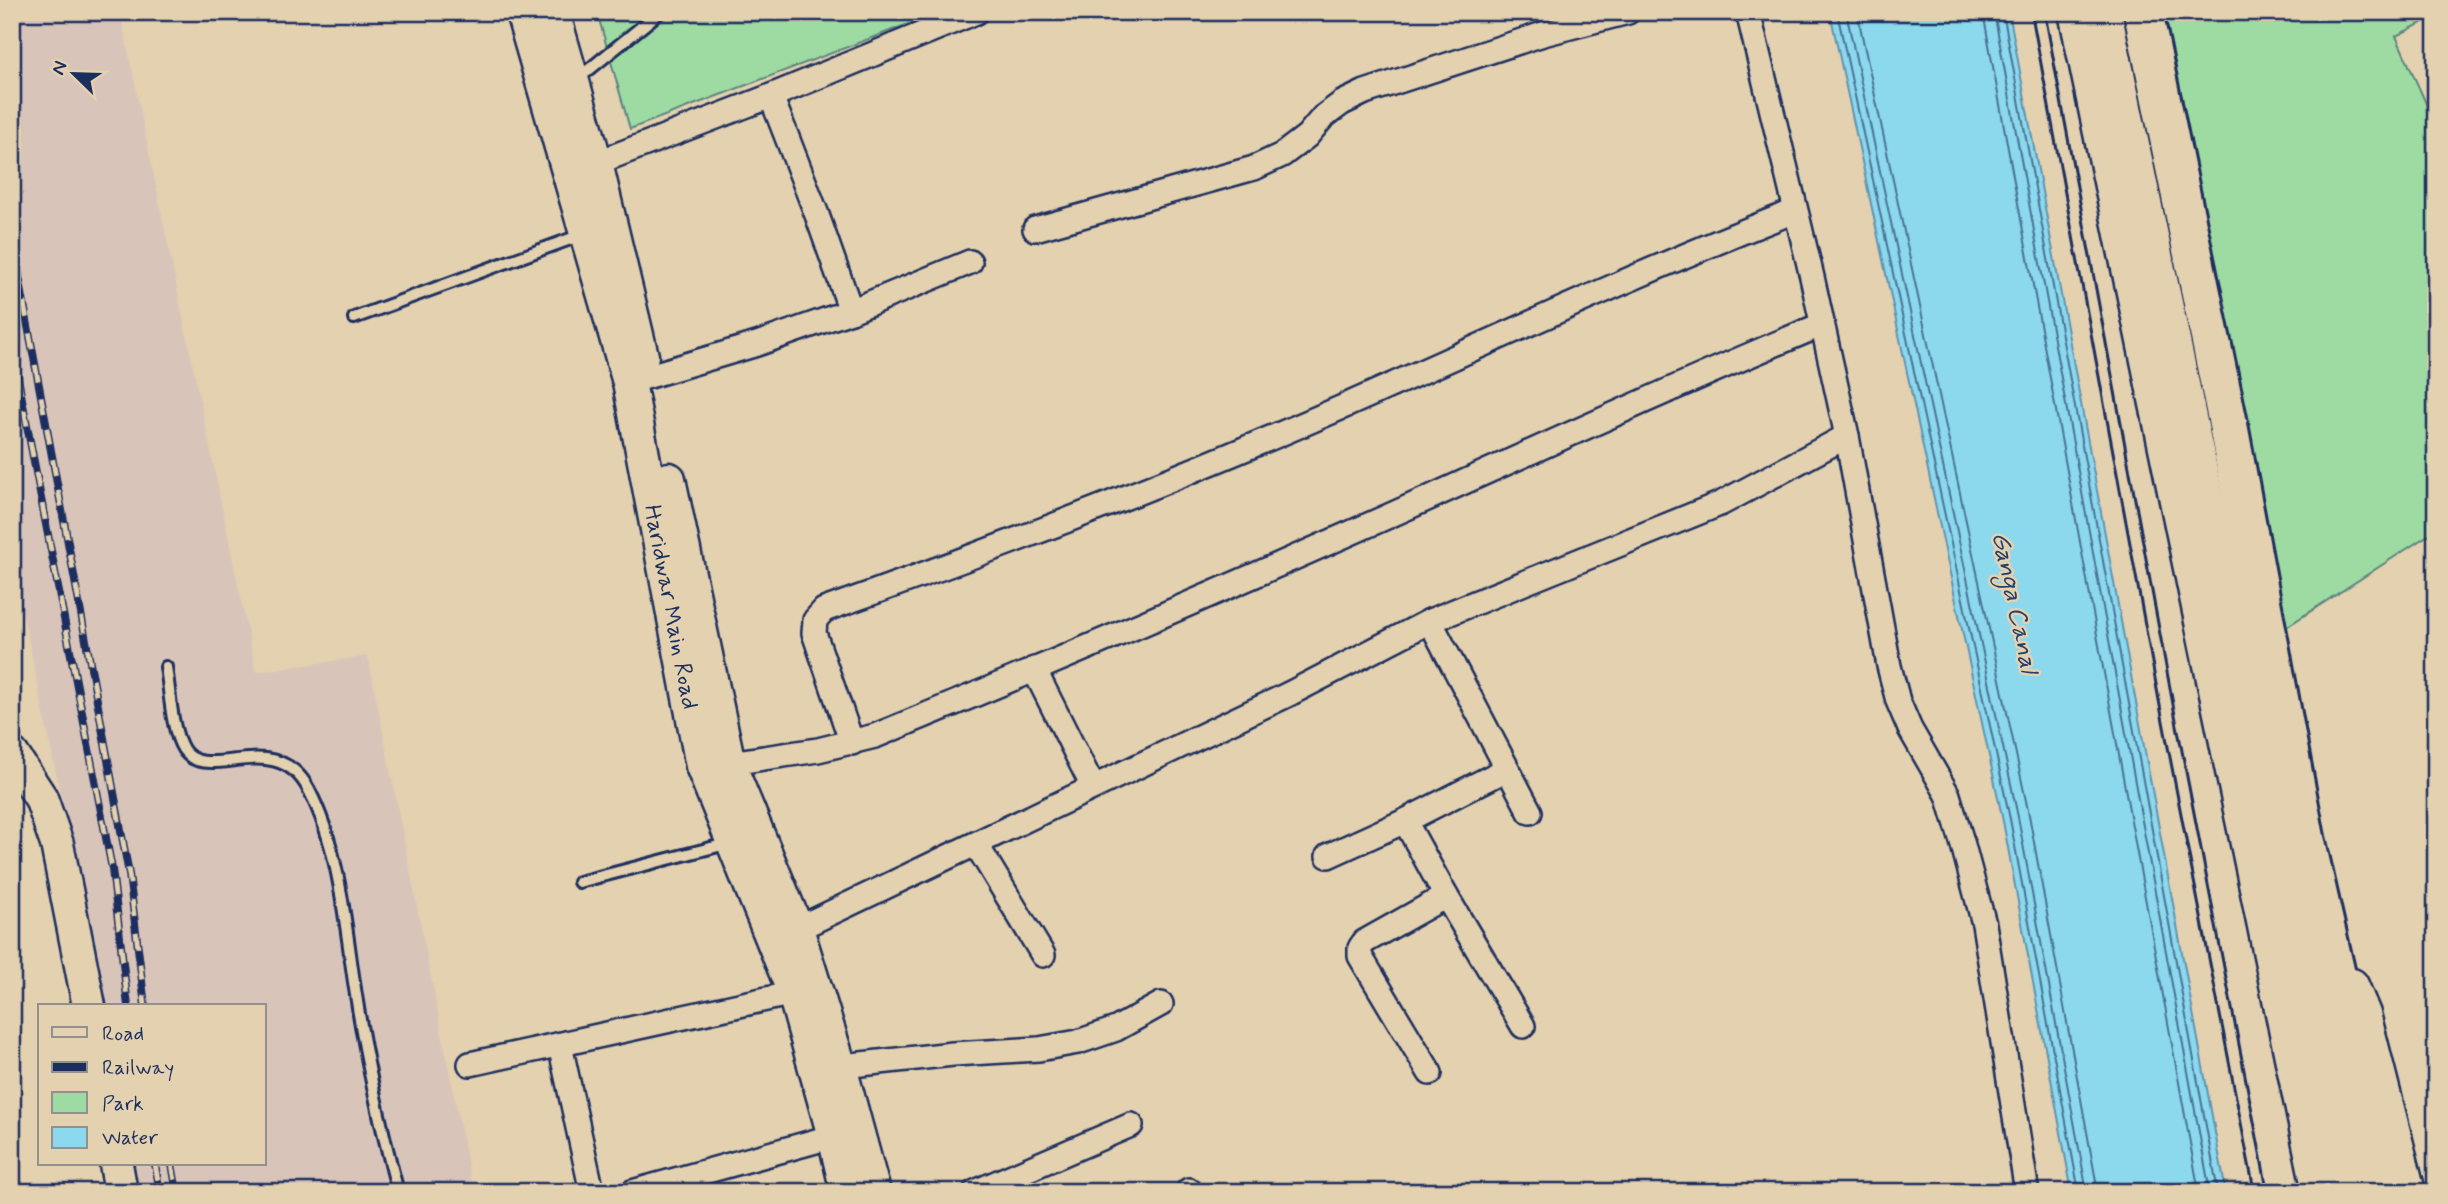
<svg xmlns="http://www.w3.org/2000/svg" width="2448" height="1204" viewBox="0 0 2448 1204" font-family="Mynerve,sans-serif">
  <rect width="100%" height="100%" fill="#e4d1af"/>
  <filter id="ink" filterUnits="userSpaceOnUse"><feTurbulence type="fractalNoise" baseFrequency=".0143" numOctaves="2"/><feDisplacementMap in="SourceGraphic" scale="14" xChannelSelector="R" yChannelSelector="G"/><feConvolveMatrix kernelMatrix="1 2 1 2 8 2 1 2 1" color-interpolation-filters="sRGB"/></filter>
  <g filter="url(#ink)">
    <!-- built -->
    <polygon fill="#d9c4ba" points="12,12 120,12 256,672 368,656 473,1192 135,1192 130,1164 264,1164 264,1006 100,1006 60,793 12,560"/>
    <!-- green -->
    <g fill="#9edba2" stroke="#5c8580" stroke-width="2">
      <polygon points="597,12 940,12 630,129"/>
      <polygon points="2158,12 2436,12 2436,16 2396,36 2436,126 2436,530 2283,629"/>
    </g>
    <!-- water -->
    <polygon fill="#8cd8ec" stroke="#5f94b3" stroke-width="2" points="1830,12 2009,12 2226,1192 2072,1192 2003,821"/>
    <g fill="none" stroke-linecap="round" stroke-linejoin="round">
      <!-- shore -->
      <g stroke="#487397" stroke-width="2">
        <polyline points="1837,12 2010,819 2079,1192"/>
        <polyline points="1846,12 2018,817 2087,1192"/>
        <polyline points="1857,12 2029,815 2098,1192"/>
        <polyline points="1983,12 2199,1192"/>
        <polyline points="1994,12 2210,1192"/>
        <polyline points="2003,12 2218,1192"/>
      </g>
      <defs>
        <g id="lane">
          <polyline points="2038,12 2168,713 2261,1192"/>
          <polyline points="575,81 660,12"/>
          <polyline points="354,318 584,234"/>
          <path d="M 166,667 C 170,691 171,729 183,749 C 206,786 276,726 309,790 C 341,852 345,927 356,995 C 366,1061 381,1127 398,1192"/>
          <polyline points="579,882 730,843"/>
        </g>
        <g id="street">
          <polyline points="1748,12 1812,277 1847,436 1889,666 1898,701 1910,729 1948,795 1963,845 1984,924 2027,1192"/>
          <polyline points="771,96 817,215 851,311"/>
          <polyline points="596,163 771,96 976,12"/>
          <polyline points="1035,229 1254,168 1282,155 1307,136 1323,117 1342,103 1365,92 1543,34 1628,12"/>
          <polyline points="629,382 757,344 851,311 970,262"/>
          <polyline points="1430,621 1530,812"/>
          <polyline points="1034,669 1093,787"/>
          <path d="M 852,743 L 814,633 L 815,620 L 824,610 C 1000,548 1174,481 1345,406 C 1495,340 1643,270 1795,211"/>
          <path d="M 716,765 L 818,750 L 875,736 C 1061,660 1246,580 1429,498 C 1559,439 1689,380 1821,325"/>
          <polyline points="1405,821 1446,896 1523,1026"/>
          <polyline points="976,844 1043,955"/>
          <polyline points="1328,856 1405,821 1507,769"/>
          <polyline points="797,929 1289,694 1430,621 1722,503 1847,436"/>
          <polyline points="560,1045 592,1192"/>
          <polyline points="470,1064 794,993"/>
          <polyline points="824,1068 953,1054 1039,1049 1078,1042 1116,1029 1161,1004"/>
          <polyline points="1430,1073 1360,956 1360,948 1364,942 1446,896"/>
          <polyline points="1189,1190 1189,1192"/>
          <polyline points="632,1192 834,1136"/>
          <polyline points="975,1192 1131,1125"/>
        </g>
        <g id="secondary">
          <path id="s1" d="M 522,12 L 629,382 L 702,766 L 794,993 L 834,1136 L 847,1192"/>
          <polyline points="553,12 596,163 642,356"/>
          <polyline points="2075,12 2319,1192"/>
          <polyline points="669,479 729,764 797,929 840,1067 874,1192"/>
          <polyline points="12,754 41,798 57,844 89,1006"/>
          <polyline points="2352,985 2364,1014 2409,1192"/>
          <polyline points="116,1164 121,1192"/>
        </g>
        <g id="highway">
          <polyline points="2102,12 2349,1192"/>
          <polyline points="2143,12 2227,419 2305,838 2385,1192"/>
        </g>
      </defs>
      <!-- lane casing -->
      <use href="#lane" stroke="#1b2f5e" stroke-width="16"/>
      <!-- street casing -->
      <use href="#street" stroke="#1b2f5e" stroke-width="28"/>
      <!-- secondary casing -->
      <use href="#secondary" stroke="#1b2f5e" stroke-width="37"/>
      <!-- highway casing -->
      <use href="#highway" stroke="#1b2f5e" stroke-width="44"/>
      <!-- lane -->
      <use href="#lane" stroke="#e4d1af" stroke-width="10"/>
      <!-- street -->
      <use href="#street" stroke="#e4d1af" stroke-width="23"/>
      <!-- secondary -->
      <use href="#secondary" stroke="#e4d1af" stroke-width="32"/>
      <!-- highway -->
      <use href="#highway" stroke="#e4d1af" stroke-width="38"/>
      <defs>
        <g id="rail">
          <polyline points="12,239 129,874 145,1006"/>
          <polyline points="12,347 112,869 128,1006"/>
          <polyline points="155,1164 160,1192"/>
          <polyline points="172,1164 177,1192"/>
        </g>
      </defs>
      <!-- rail casing -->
      <use href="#rail" stroke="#1b2f5e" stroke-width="8"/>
      <!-- rail -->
      <use href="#rail" stroke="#e4d1af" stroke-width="5" stroke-dasharray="16" stroke-linecap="butt"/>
    </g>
  </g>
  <g text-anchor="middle" stroke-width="5" stroke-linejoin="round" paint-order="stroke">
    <!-- street labels -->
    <g font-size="24" fill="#1b2f5e" stroke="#e4d1af">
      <text dy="8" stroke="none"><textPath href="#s1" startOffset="614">Haridwar Main Road</textPath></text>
    </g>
    <!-- water labels -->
    <g font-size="26" font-style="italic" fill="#26406c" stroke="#e4d1af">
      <text transform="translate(2016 602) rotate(78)" y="9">Ganga Canal</text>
    </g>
  </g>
  <!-- margin -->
  <rect width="2448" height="1204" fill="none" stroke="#e4d1af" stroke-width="42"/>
  <rect x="21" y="21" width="2406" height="1162" fill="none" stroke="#1b2f5e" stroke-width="2.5" filter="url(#ink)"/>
  <!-- legend -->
  <rect x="38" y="1004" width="228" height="161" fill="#e4d1af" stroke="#94908f" stroke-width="2"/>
  <rect x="52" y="1027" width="35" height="10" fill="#e4d1af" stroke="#94908f" stroke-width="2"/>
  <text x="102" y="1040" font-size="21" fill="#1b2f5e">Road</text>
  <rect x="52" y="1062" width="35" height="10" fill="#1b2f5e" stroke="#94908f" stroke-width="2"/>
  <text x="102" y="1074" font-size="21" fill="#1b2f5e">Railway</text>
  <rect x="52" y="1092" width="35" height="21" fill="#9edba2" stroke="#94908f" stroke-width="2"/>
  <text x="102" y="1110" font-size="21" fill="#1b2f5e">Park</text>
  <rect x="52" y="1127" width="35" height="21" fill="#8cd8ec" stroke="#94908f" stroke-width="2"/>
  <text x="102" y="1144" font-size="21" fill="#1b2f5e">Water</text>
  <!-- north arrow -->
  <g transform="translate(74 74) rotate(293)" stroke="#e4d1af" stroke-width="5" paint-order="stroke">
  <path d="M0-5L12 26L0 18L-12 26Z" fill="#1b2f5e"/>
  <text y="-10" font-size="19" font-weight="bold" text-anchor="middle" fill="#1b2f5e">N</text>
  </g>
</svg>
